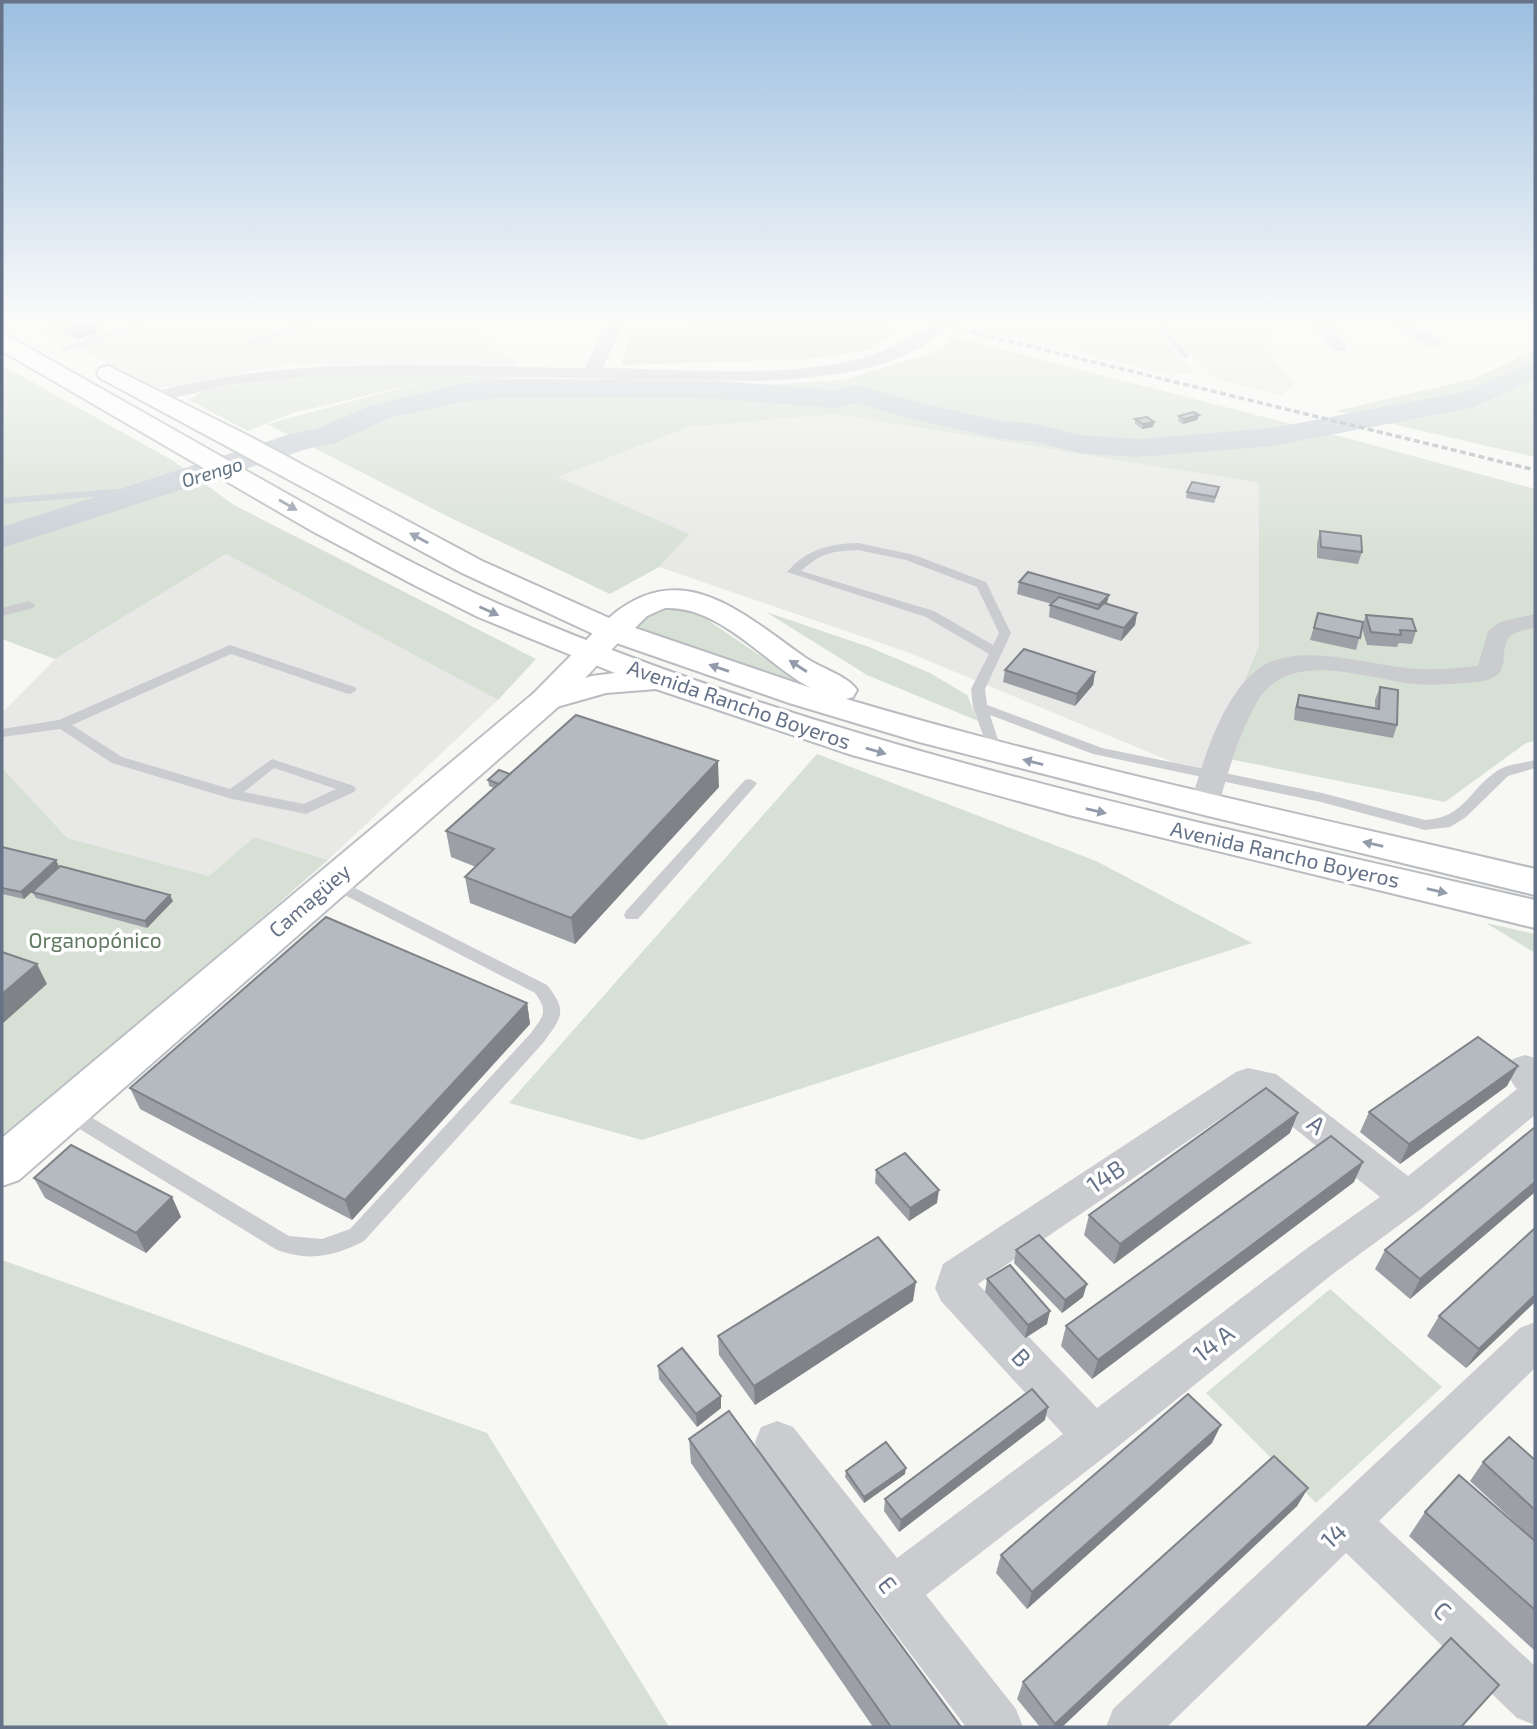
<svg xmlns="http://www.w3.org/2000/svg" width="1537" height="1729" viewBox="0 0 1537 1729" font-family="'Exo 2',sans-serif">
  <rect width="100%" height="100%" fill="#f7f7f4"/>
  <!-- built -->
  <g fill="#e8e8e7">
    <polygon points="29,323 461,323 518,365 288,364 155,389"/>
    <polygon points="961,323 1150,323 1195,373 1168,375"/>
    <polygon points="1164,323 1260,323 1274,335 1264,349 1296,383 1281,395 1214,379"/>
    <polygon points="835,414 1259,483 1259,645 1206,776 907,652 659,567 690,534 557,477 689,427"/>
    <polygon points="226,554 498,700 328,860 254,837 210,876 66,838 2,768 2,713 55,659"/>
  </g>
  <!-- green -->
  <g fill="#d7e0d5">
    <polygon points="717,323 881,323 900,328 869,350 811,359 621,365 632,329"/>
    <polygon points="953,337 1350,439 1535,489 1535,741 1526,743 1445,802 1214,756 1259,645 1259,483 835,414 689,427 558,477 690,534 659,567 610,594 449,517 267,424 427,381 293,413 248,431 189,400 205,390 262,380 343,373 763,385 843,380 942,350"/>
    <polygon points="1535,350 1535,457 1336,411 1473,379"/>
    <polygon points="2,365 172,460 234,505 536,659 498,700 226,554 55,659 2,639"/>
    <polygon points="660,607 685,607 703,617 802,684 638,631 634,626 636,622"/>
    <polygon points="766,612 869,647 930,673 967,695 978,721 867,675"/>
    <polygon points="817,754 1096,861 1252,943 642,1140 509,1103"/>
    <polygon points="2,768 67,838 209,876 254,837 328,860 2,1144"/>
    <polygon points="1486,923 1535,934 1535,953"/>
    <polygon points="2,1260 487,1433 669,1727 2,1727"/>
    <polygon points="1330,1289 1442,1387 1316,1503 1206,1393"/>
  </g>
  <g fill="none" stroke-linecap="round" stroke-linejoin="round">
    <!-- stream-far1 -->
    <polyline stroke="#c7ced5" stroke-width="5" points="92,494 144,490"/>
    <!-- stream -->
    <polyline stroke="#c7ced5" stroke-width="6" points="2,501 115,492"/>
    <!-- river -->
    <polygon fill="#c7ced5" fill-rule="evenodd" points="1535,361 1535,379 1471,408 1272,446 1138,457 1079,453 1035,442 1001,439 913,419 855,403 834,408 721,399 615,397 499,398 460,402 390,418 335,443 307,449 2,548 2,527 290,434 316,429 370,406 460,384 499,380 615,379 721,381 834,390 856,385 928,405 1001,421 1036,424 1079,435 1138,439 1272,428 1463,392"/>
    <defs>
      <polygon id="secondary" points="613,622 624,624 629,631 558,707 19,1180 2,1186 2,1138 534,693 602,624"/>
      <g id="highway">
        <path d="M 2,336 L 10,337 C 96,386 182,434 268,483 C 344,526 421,570 501,605 C 832,748 1185,819 1535,900 L 1535,928 L 1069,815 L 852,755 L 656,689 L 606,693 L 546,710 L 534,707 L 529,700 L 534,693 L 592,676 L 615,673 L 478,617 L 416,586 L 312,531 L 2,351 Z"/>
        <path d="M 108,366 L 247,435 L 482,561 L 609,618 C 681,555 742,613 803,656 C 819,668 847,675 857,690 L 853,697 L 846,699 C 1073,766 1305,815 1535,869 L 1535,895 L 1204,815 L 919,742 L 789,703 L 602,638 L 462,573 L 100,378 L 97,373 L 100,368 ZM 665,608 C 721,606 765,664 811,688 L 635,628 L 647,616 Z"/>
      </g>
    </defs>
    <!-- secondary casing -->
    <use href="#secondary" stroke="#bcbfc4" stroke-width="4"/>
    <!-- highway casing -->
    <use href="#highway" stroke="#b9bcc0" stroke-width="4"/>
    <!-- lane -->
    <g fill="#caccd0" fill-rule="evenodd">
      <polygon points="141,323 155,323 66,351 58,349"/>
      <polygon points="306,323 321,323 250,344 246,341"/>
      <polygon points="1154,323 1163,323 1189,354 1189,358 1183,358"/>
      <path d="M 858,543 L 914,555 L 986,582 L 1011,633 L 985,689 L 987,705 L 1102,748 L 1322,793 L 1425,820 C 1465,818 1469,789 1497,771 C 1507,764 1524,763 1535,760 L 1535,768 L 1508,776 L 1466,817 L 1450,827 L 1425,830 L 1321,802 L 1093,754 L 990,715 L 1002,752 L 1000,755 L 990,755 L 973,707 L 971,689 L 989,654 L 926,617 L 787,572 C 807,549 829,544 858,543 ZM 858,550 L 906,560 L 977,587 L 999,633 L 993,645 L 934,611 L 801,571 C 821,553 832,551 858,550 Z"/>
      <polygon points="29,601 35,605 33,608 2,616 2,608"/>
      <path d="M 230,645 L 355,687 L 357,690 L 350,694 L 345,693 L 231,654 L 72,725 L 122,757 L 230,789 L 272,759 L 354,786 L 356,789 L 354,792 L 306,814 L 232,799 L 112,763 L 60,729 L 2,737 L 2,729 L 59,720 ZM 274,768 L 336,789 L 304,804 L 244,792 Z"/>
      <polygon points="750,779 757,783 755,786 638,919 626,919 624,915 626,911 745,780"/>
      <path d="M 333,877 L 547,985 C 568,1011 562,1017 543,1043 L 364,1241 C 335,1256 309,1262 277,1250 L 60,1117 L 58,1112 L 60,1107 L 67,1105 L 74,1107 L 289,1236 L 322,1239 L 350,1229 L 531,1033 C 543,1016 549,1012 535,993 L 327,886 L 325,882 Z"/>
    </g>
    <!-- street -->
    <g fill="#caccd0" fill-rule="evenodd">
      <path d="M 607,323 L 623,323 L 603,368 C 683,369 767,378 846,362 C 865,358 884,351 902,342 C 922,332 925,323 950,323 C 908,372 817,379 757,381 L 395,375 L 314,376 L 234,384 L 155,402 L 146,397 L 149,393 C 298,354 434,366 585,368 Z"/>
      <polygon points="1313,323 1330,323 1348,347 1345,351 1333,351"/>
      <polygon points="1389,323 1410,323 1443,342 1435,347 1429,346"/>
      <path d="M 1535,614 L 1535,628 C 1527,630 1513,631 1508,639 C 1498,657 1513,673 1484,681 C 1461,683 1438,686 1415,684 C 1365,679 1289,647 1257,702 C 1245,723 1236,747 1229,770 C 1224,784 1222,799 1214,810 L 1204,813 L 1194,810 L 1190,804 C 1204,761 1218,706 1252,674 C 1292,636 1370,667 1419,669 C 1438,670 1458,668 1478,666 L 1488,631 L 1500,622 Z"/>
      <path d="M 1525,1055 L 1535,1058 L 1535,1115 L 1421,1209 L 1334,1273 L 1111,1452 L 926,1595 L 1016,1709 L 1023,1727 L 966,1727 L 761,1457 L 755,1442 L 761,1427 L 777,1421 L 793,1427 L 897,1558 L 1063,1434 L 941,1301 L 935,1288 L 943,1264 L 1236,1072 L 1248,1068 L 1276,1074 L 1408,1176 L 1517,1089 C 1508,1078 1506,1072 1513,1059 ZM 1254,1096 L 1380,1197 L 1306,1249 L 1097,1408 L 978,1284 Z"/>
      <polygon points="1535,1322 1535,1368 1379,1521 1535,1666 1535,1725 1517,1718 1346,1553 1167,1727 1106,1727 1113,1709 1520,1328"/>
    </g>
    <!-- secondary -->
    <use href="#secondary" fill="#fff" fill-rule="evenodd"/>
    <!-- highway -->
    <use href="#highway" fill="#fff" fill-rule="evenodd"/>
    <!-- rail -->
    <polyline stroke="#a9adb4" stroke-width="3.5" stroke-dasharray="6 3.5" stroke-linecap="butt" points="934,323 1535,470"/>
  </g>
  <!-- wall -->
  <g fill="#9ca0a6">
    <polygon points="47,323 108,323 96,327 98,332 76,339"/>
    <polygon points="1199,415 1197,420 1183,424 1178,421 1179,416"/>
    <polygon points="1135,419 1154,422 1153,427 1142,429 1135,424"/>
    <polygon points="1187,492 1218,492 1214,503 1186,498"/>
    <polygon points="1320,531 1362,552 1358,564 1317,558 1317,543"/>
    <polygon points="1019,582 1107,604 1137,613 1135,625 1121,641 1049,617 1050,605 1052,604 1017,594"/>
    <polygon points="1318,613 1363,623 1366,615 1416,631 1412,644 1399,643 1397,647 1367,645 1362,628 1356,650 1310,640"/>
    <polygon points="1005,670 1095,672 1093,685 1075,706 1003,682"/>
    <polygon points="1380,687 1397,725 1393,738 1294,720 1295,708 1299,695 1375,708 1375,700"/>
    <polygon points="510,774 719,787 575,944 470,903 465,877 476,867 451,857 446,831 494,788 489,786 488,780"/>
    <polygon points="2,847 56,860 59,867 24,899 2,894"/>
    <polygon points="32,892 173,901 147,928 36,898"/>
    <polygon points="527,1003 530,1024 352,1220 140,1109 130,1088"/>
    <polygon points="1507,1086 1400,1164 1360,1132 1369,1112"/>
    <polygon points="1535,1127 1535,1192 1410,1299 1375,1269 1385,1250"/>
    <polygon points="1290,1133 1114,1264 1084,1235 1089,1215"/>
    <polygon points="876,1170 937,1203 909,1221 875,1183"/>
    <polygon points="34,1178 172,1197 181,1217 146,1253 45,1198"/>
    <polygon points="1354,1182 1092,1379 1061,1346 1066,1326"/>
    <polygon points="1535,1228 1535,1302 1466,1368 1427,1336 1439,1316"/>
    <polygon points="1016,1250 1083,1297 1062,1313 1014,1263"/>
    <polygon points="987,1279 1047,1324 1025,1338 985,1292"/>
    <polygon points="913,1301 755,1405 719,1355 718,1336"/>
    <polygon points="658,1366 721,1408 697,1427 659,1379"/>
    <polygon points="1045,1420 899,1532 884,1511 885,1499"/>
    <polygon points="689,1439 961,1727 873,1727 691,1463"/>
    <polygon points="1212,1443 1027,1609 996,1573 1001,1555"/>
    <polygon points="1535,1460 1535,1651 1409,1536 1425,1512 1532,1538 1470,1481 1483,1462"/>
    <polygon points="846,1471 905,1474 864,1503 845,1477"/>
    <polygon points="1308,1488 1297,1506 1062,1727 1040,1727 1017,1699 1023,1682"/>
  </g>
  <!-- shaded-wall -->
  <g fill="#7f8287">
    <polygon points="73,323 108,323 96,327 98,332 76,339 71,324"/>
    <polygon points="1199,415 1197,420 1183,424 1184,419"/>
    <polygon points="1154,422 1153,427 1142,429 1143,424"/>
    <polygon points="1109,595 1106,607 1097,617 1099,605"/>
    <polygon points="1137,613 1135,625 1121,641 1124,628"/>
    <polygon points="1095,672 1093,685 1075,706 1077,694"/>
    <polygon points="718,761 719,787 575,944 571,918"/>
    <polygon points="56,860 59,867 24,899 21,892"/>
    <polygon points="170,895 173,901 147,928 145,921"/>
    <polygon points="37,964 47,984 2,1024 2,994"/>
    <polygon points="527,1003 530,1024 352,1220 345,1200"/>
    <polygon points="1518,1066 1507,1086 1400,1164 1409,1144"/>
    <polygon points="1298,1113 1290,1133 1114,1264 1120,1244"/>
    <polygon points="1363,1162 1354,1182 1092,1379 1098,1360"/>
    <polygon points="1535,1182 1535,1192 1410,1299 1420,1279"/>
    <polygon points="939,1190 937,1203 909,1221 910,1208"/>
    <polygon points="172,1197 181,1217 146,1253 136,1233"/>
    <polygon points="916,1282 913,1301 755,1405 754,1386"/>
    <polygon points="1087,1284 1083,1297 1062,1313 1065,1300"/>
    <polygon points="1535,1295 1535,1302 1466,1368 1479,1349"/>
    <polygon points="1050,1311 1047,1324 1025,1338 1028,1325"/>
    <polygon points="721,1396 721,1408 697,1427 696,1414"/>
    <polygon points="1048,1407 1045,1420 899,1532 901,1520"/>
    <polygon points="1221,1425 1212,1443 1027,1609 1032,1592"/>
    <polygon points="906,1468 905,1474 864,1503 864,1497"/>
    <polygon points="1308,1488 1297,1506 1062,1727 1054,1727 1055,1724"/>
  </g>
  <!-- building -->
  <g fill="#b5bac1" stroke="#7f8287" stroke-width="2">
    <polygon points="1193,412 1199,415 1184,419 1179,416"/>
    <polygon points="1147,417 1154,422 1143,424 1135,419"/>
    <polygon points="1192,482 1219,487 1215,497 1187,492"/>
    <polygon points="1320,531 1361,536 1362,552 1321,547"/>
    <polygon points="1028,572 1109,595 1099,605 1019,582"/>
    <polygon points="1059,597 1098,609 1104,603 1137,613 1124,628 1050,605"/>
    <polygon points="1318,613 1363,622 1360,638 1314,628"/>
    <polygon points="1366,615 1412,619 1416,631 1400,630 1401,635 1371,632"/>
    <polygon points="1024,649 1095,672 1077,694 1005,670"/>
    <polygon points="1380,687 1398,690 1397,725 1297,707 1299,695 1379,709"/>
    <polygon points="576,715 718,761 571,918 465,877 494,849 446,831"/>
    <polygon points="499,770 510,774 499,784 488,780"/>
    <polygon points="2,847 56,860 21,892 2,888"/>
    <polygon points="60,866 170,895 145,921 32,892"/>
    <polygon points="326,917 527,1003 345,1200 130,1088"/>
    <polygon points="2,952 37,964 2,994"/>
    <polygon points="1478,1037 1518,1066 1409,1144 1369,1112"/>
    <polygon points="1266,1088 1298,1113 1120,1244 1089,1215"/>
    <polygon points="1535,1127 1535,1182 1420,1279 1385,1250"/>
    <polygon points="1331,1136 1363,1162 1098,1360 1066,1326"/>
    <polygon points="71,1145 172,1197 136,1233 34,1178"/>
    <polygon points="905,1153 939,1190 910,1208 876,1170"/>
    <polygon points="1535,1228 1535,1295 1479,1349 1439,1316"/>
    <polygon points="1039,1235 1087,1284 1065,1300 1016,1250"/>
    <polygon points="878,1237 916,1282 754,1386 718,1336"/>
    <polygon points="1010,1265 1050,1311 1028,1325 987,1279"/>
    <polygon points="682,1348 721,1396 696,1414 658,1366"/>
    <polygon points="1032,1389 1048,1407 901,1520 885,1499"/>
    <polygon points="1188,1394 1221,1425 1032,1592 1001,1555"/>
    <polygon points="729,1411 961,1727 891,1727 689,1439"/>
    <polygon points="1509,1437 1535,1460 1535,1510 1483,1462"/>
    <polygon points="886,1442 906,1468 864,1497 846,1471"/>
    <polygon points="1274,1456 1308,1488 1055,1724 1023,1682"/>
    <polygon points="1459,1475 1535,1541 1535,1610 1425,1512"/>
    <polygon points="1451,1638 1499,1685 1461,1727 1366,1727"/>
  </g>
  <!-- one-way arrows -->
  <defs><path id="oneway-solid" d="M-6-.8H1V-3.2L6.5 0L1 3.2V.8H-6Z" transform="scale(1.75)"/></defs>
  <g fill="#939cab">
    <use href="#oneway-solid" transform="translate(288 505) rotate(30)"/>
    <use href="#oneway-solid" transform="translate(419 538) rotate(-152)"/>
    <use href="#oneway-solid" transform="translate(489 611) rotate(24)"/>
    <use href="#oneway-solid" transform="translate(798 666) rotate(-147)"/>
    <use href="#oneway-solid" transform="translate(719 668) rotate(-161)"/>
    <use href="#oneway-solid" transform="translate(876 751) rotate(16)"/>
    <use href="#oneway-solid" transform="translate(1033 762) rotate(-166)"/>
    <use href="#oneway-solid" transform="translate(1096 811) rotate(13)"/>
    <use href="#oneway-solid" transform="translate(1373 844) rotate(-167)"/>
    <use href="#oneway-solid" transform="translate(1437 891) rotate(13)"/>
  </g>
  <!-- sky -->
  <linearGradient id="sky" x2="0" y2="1"><stop stop-color="#9bbee0"/><stop offset="0.57" stop-color="#fbfbfa"/><stop offset="1" stop-color="#fbfbfa" stop-opacity="0"/></linearGradient>
  <rect width="1537" height="565" fill="url(#sky)"/>
  <g text-anchor="middle" stroke-width="7" stroke-linejoin="round" paint-order="stroke">
    <!-- far-water labels -->
    <g font-size="19" font-style="italic" fill="#607383" stroke="#fff">
      <text transform="translate(212 472) rotate(-17)" y="7">Orengo</text>
    </g>
    <!-- street labels -->
    <g font-size="21" fill="#657287" stroke="#fff">
      <text transform="translate(739 705) rotate(19)" y="7">Avenida Rancho Boyeros</text>
      <text transform="translate(1285 855) rotate(13)" y="7">Avenida Rancho Boyeros</text>
      <text transform="translate(310 901) rotate(-41)" y="7">Camagüey</text>
    </g>
    <!-- park labels -->
    <g font-size="21" fill="#617960" stroke="#fff">
      <text x="95" y="948">Organopónico</text>
    </g>
    <!-- near-street labels -->
    <g font-size="24" fill="#657287" stroke="#fff">
      <text transform="translate(1316 1125) rotate(38)" y="8">A</text>
      <text transform="translate(1106 1177) rotate(-34)" y="8">14B</text>
      <text transform="translate(1214 1344) rotate(-38)" y="8">14 A</text>
      <text transform="translate(1021 1358) rotate(47)" y="8">B</text>
      <text transform="translate(1334 1536) rotate(-43)" y="8">14</text>
      <text transform="translate(887 1585) rotate(52)" y="8">E</text>
      <text transform="translate(1442 1611) rotate(43)" y="8">C</text>
    </g>
  </g>
  <!-- border -->
  <rect width="1537" height="1729" fill="none" stroke="#657287" stroke-width="7"/>
</svg>
